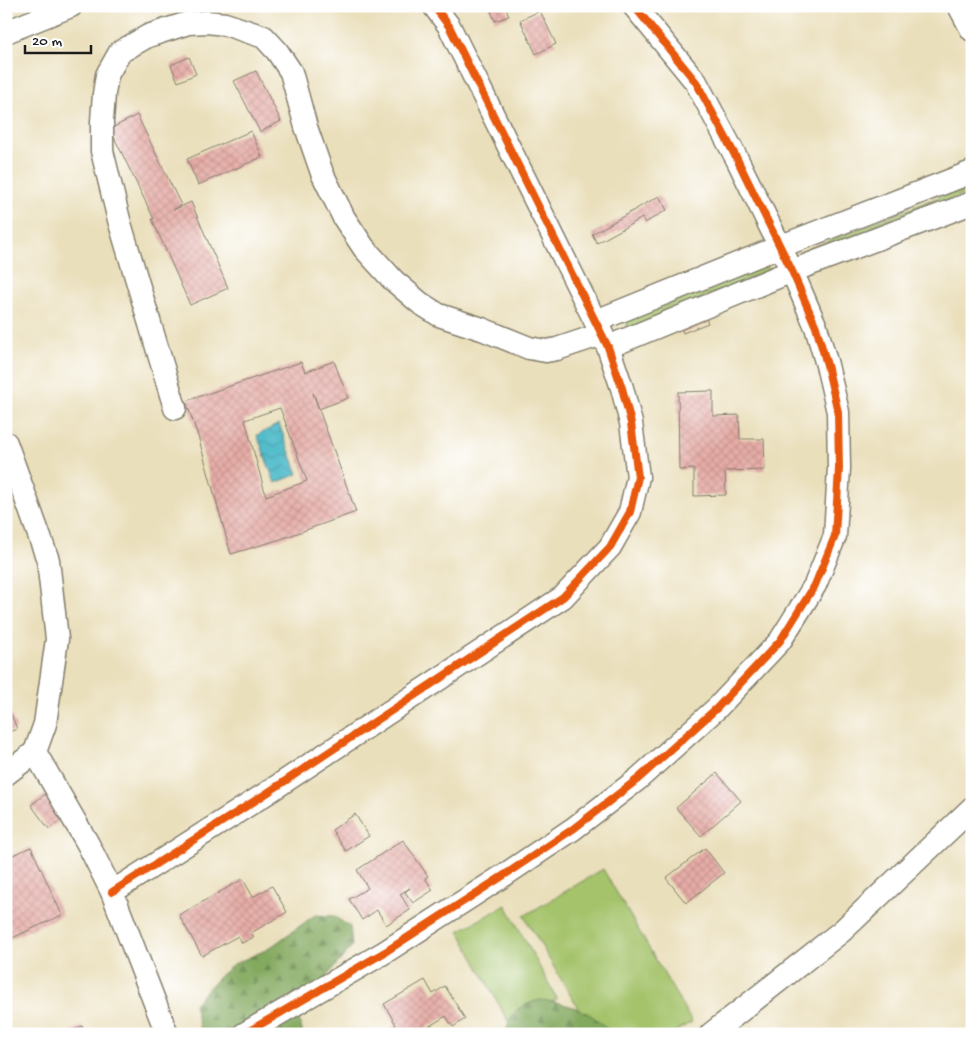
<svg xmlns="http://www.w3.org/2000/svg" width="978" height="1040" viewBox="0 0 978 1040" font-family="'Gochi Hand',sans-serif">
  <defs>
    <pattern id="forest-firs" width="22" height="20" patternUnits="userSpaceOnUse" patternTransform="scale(1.25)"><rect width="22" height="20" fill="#83a95f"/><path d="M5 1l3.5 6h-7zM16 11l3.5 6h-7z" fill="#6a894e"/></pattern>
    <pattern id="water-waves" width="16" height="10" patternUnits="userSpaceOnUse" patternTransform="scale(1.25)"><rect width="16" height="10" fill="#4ebac9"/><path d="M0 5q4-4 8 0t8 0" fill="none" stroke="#449fac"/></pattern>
    <pattern id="building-cross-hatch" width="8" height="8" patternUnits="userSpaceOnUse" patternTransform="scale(1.25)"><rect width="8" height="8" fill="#e6aca6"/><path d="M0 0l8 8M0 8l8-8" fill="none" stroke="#c5938e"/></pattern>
  </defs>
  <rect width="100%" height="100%" fill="#fff"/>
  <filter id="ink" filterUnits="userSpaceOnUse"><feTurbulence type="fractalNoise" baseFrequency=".02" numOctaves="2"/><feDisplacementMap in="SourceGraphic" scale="10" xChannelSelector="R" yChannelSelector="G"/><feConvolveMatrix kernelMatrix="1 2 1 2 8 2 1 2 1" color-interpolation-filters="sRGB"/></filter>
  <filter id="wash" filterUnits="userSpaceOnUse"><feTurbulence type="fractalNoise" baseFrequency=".0096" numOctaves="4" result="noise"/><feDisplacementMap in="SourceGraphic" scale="20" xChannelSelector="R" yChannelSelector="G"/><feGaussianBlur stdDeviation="1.12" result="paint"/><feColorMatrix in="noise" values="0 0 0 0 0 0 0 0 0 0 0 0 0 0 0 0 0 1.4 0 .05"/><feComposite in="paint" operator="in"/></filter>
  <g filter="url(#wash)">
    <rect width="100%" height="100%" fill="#eadfbb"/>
    <!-- green -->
    <g fill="#a4c36b" stroke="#607044">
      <polygon points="963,187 967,189 967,193 805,256 804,253 806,250"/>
      <polygon points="767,266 770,270 631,328 627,327 626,324 628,320"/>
      <polygon points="603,869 692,1022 671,1034 593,1034 524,916"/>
      <polygon points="506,905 557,999 510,1025 459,931"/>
    </g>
    <!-- forest -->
    <g fill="url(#forest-firs)" stroke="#50623e">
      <polygon points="315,915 334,916 350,927 352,946 297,1012 303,1034 201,1034 194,1004 219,977 234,964 268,949"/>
      <path d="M 540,1000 C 567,1003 594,1011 611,1034 L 506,1034 C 510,1010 519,1006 540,1000 Z"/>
    </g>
    <!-- water -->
    <polygon fill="url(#water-waves)" stroke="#356b72" points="279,424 298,474 275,483 257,435"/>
    <g id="blocks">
      <!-- building -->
      <g fill="url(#building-cross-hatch)" fill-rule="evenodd">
        <polygon points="489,6 505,6 509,16 495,21"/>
        <polygon points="540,11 556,44 536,54 520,20"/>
        <polygon points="189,57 196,74 178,82 171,65"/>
        <polygon points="256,71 281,121 260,132 234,81"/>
        <polygon points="137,115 181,205 173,210 191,202 228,288 190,305 152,219 154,219 110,129"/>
        <polygon points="251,131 262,157 198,185 187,159"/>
        <polygon points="659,196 667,210 645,223 642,218 597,243 592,234"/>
        <polygon points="704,313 708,323 683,333 679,323"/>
        <path d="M 334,361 L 348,398 L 319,409 L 313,393 L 356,512 L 278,540 L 231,554 L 198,436 L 186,401 L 301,362 L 305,372 ZM 280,408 L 307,481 L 266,496 L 245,420 Z"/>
        <polygon points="713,391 713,416 739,415 740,439 764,439 765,470 725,471 726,495 694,496 694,469 679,470 678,392"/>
        <polygon points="6,702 17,729 6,733"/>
        <polygon points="717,773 741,801 701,836 676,808"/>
        <polygon points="48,792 66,817 49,829 31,805"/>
        <polygon points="355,814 369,836 346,851 332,830"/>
        <polygon points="403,840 428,876 425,878 433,890 413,903 405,892 410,888 400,894 410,910 386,925 377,910 362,920 349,899 368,888 357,870"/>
        <polygon points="31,847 62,915 8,940 8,938 6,939 6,858"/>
        <polygon points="705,848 724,873 686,903 666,878"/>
        <polygon points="243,879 253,897 272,886 287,912 251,933 254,937 242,943 238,936 202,956 179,915"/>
        <polygon points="425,980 433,994 445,986 465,1019 453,1027 446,1016 423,1030 425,1034 387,1034 386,1032 396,1025 384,1004"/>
        <polygon points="82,1026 85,1034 65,1034"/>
      </g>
    </g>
  </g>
  <g filter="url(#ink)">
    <use href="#blocks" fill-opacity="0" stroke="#837e6c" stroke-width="1"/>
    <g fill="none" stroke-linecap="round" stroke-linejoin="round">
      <defs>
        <g id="minor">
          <polyline points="959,6 972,30"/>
          <polyline points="6,32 71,6"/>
          <polyline points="596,321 779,247 972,172"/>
          <polyline points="608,347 792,271 972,203"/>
          <polyline points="175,408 119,220 102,151 102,121 104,94 107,75 120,52 148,36 188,23 207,22 225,24 264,37 277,51 291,72 306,127 322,173 344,218 364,248 393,280 420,303 439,315 482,329 529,348 546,351 557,349 602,334"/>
          <polyline points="6,443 48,560 57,639 45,724 35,752 88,844 112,892 167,1034"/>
          <polyline points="6,774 35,752"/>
          <polyline points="112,892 267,793 563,597 610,547 630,512 638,477 631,423 622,388 608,347 449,26 434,6"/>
          <polyline points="244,1034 385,952 509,872 573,829 638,779 717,708 780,641 815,585 835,536 839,468 838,412 827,365 816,327 792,271 737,159 696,82 634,6"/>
          <polyline points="711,1034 842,931 972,808"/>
        </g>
      </defs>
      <!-- minor casing -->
      <use href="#minor" stroke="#837e6c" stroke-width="25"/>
      <!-- minor -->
      <use href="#minor" stroke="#fff" stroke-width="22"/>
      <defs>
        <g id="cycleway">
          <polyline points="112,892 267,793 563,597 610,547 630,512 638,477 631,423 622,388 608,347 449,26 434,6"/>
          <polyline points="244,1034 385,952 509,872 573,829 638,779 717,708 780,641 815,585 835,536 839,468 838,412 827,365 816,327 792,271 737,159 696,82 634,6"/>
        </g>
      </defs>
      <!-- cycleway casing -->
      <use href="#cycleway" stroke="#fff" stroke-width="11"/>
      <!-- cycleway -->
      <use href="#cycleway" stroke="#e8590c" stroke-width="8"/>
    </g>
  </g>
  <!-- margin -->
  <rect width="978" height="1040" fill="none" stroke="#fff" stroke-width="25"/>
  <!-- scale -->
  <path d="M25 45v8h66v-8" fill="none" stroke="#1c1c1c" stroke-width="2.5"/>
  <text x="32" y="45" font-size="15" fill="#1c1c1c" stroke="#ffffff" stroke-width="4" paint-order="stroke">20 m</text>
</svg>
